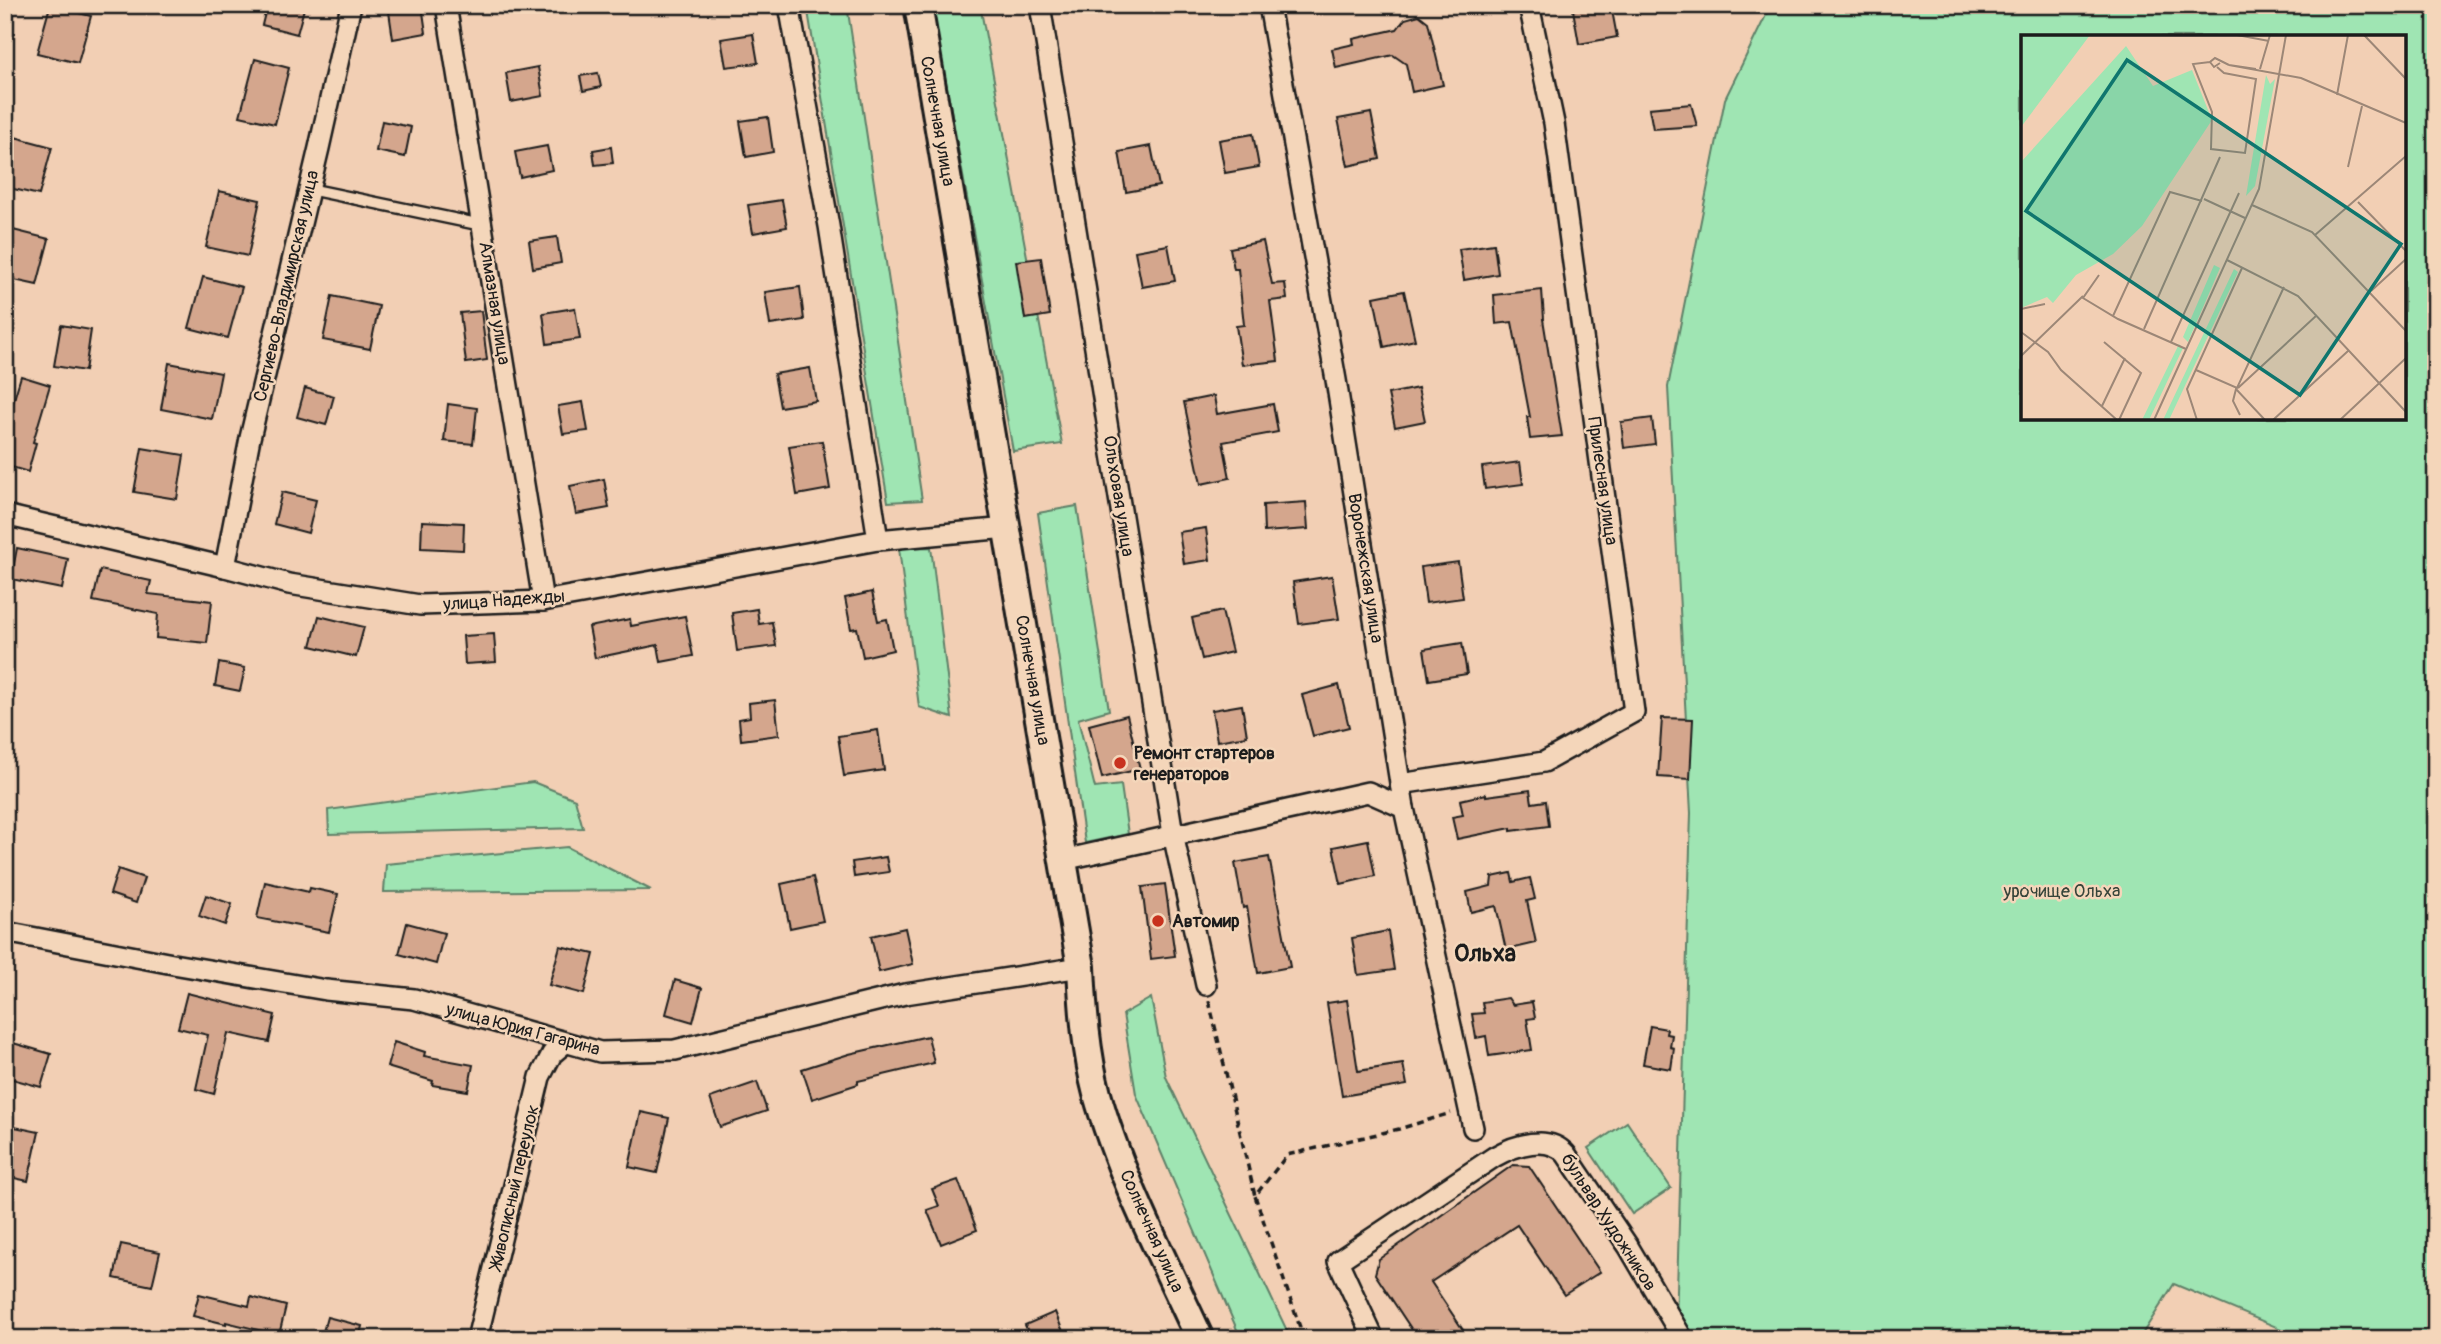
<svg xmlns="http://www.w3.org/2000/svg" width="2441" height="1344" viewBox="0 0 2441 1344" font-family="Pangolin,sans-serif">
  <rect width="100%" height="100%" fill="#f2cfb4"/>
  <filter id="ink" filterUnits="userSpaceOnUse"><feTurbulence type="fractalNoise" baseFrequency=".0143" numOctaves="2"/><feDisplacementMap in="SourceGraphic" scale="14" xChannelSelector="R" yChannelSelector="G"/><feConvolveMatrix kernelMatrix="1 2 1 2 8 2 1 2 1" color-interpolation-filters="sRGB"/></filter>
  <g filter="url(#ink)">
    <!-- green -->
    <g fill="#9fe5b3" stroke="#5e8068" stroke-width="2" fill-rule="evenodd">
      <polygon points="807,5 847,5 922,500 888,502"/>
      <polygon points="932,5 980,5 1062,444 1013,451"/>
      <path d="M 1771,5 L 2436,5 L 2436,1339 L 2305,1339 L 2174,1284 L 2139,1339 L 1696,1339 L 1676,1325 L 1691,813 L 1668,387 L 1725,99 ZM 2023,37 L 2404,37 L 2404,418 L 2023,418 Z"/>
      <polygon points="1077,506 1109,710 1078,719 1095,788 1121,785 1128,834 1085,843 1038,513"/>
      <polygon points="931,547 952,718 919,707 899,548"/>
      <polygon points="533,782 575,799 583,828 329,834 328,810"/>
      <polygon points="567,847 651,890 384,892 386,864"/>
      <polygon points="1151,998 1166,1077 1291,1339 1241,1339 1136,1094 1123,1014"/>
      <polygon points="1627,1122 1671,1188 1632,1214 1588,1148"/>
    </g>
    <!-- building -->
    <g fill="#d4a68d" stroke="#1c1c1c" stroke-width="2">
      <polygon points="267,5 305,5 297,34 262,25"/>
      <polygon points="388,5 422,5 426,33 393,39"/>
      <polygon points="1595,5 1611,5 1617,37 1579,44 1573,10"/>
      <polygon points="50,6 91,16 78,63 37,53"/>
      <polygon points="1419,15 1428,22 1443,85 1412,92 1406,64 1393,55 1336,68 1332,49 1354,44 1353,39 1397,29 1405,19"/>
      <polygon points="753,34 758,63 726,67 721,39"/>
      <polygon points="255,59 289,68 275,124 240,116"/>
      <polygon points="538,67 543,96 511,102 506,73"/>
      <polygon points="598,73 601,87 583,91 580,76"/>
      <polygon points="1691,104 1697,126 1653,129 1649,108"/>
      <polygon points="1371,113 1380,159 1348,166 1338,119"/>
      <polygon points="768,117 773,152 746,157 740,121"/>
      <polygon points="382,121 411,127 405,157 376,151"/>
      <polygon points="1253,134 1259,167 1225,173 1219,140"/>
      <polygon points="11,136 52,147 39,195 5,187 5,157"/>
      <polygon points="547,146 552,170 520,177 515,152"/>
      <polygon points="1151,146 1159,186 1126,192 1119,152"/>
      <polygon points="611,147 613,163 595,165 593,150"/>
      <polygon points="219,191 260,200 248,256 206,247"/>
      <polygon points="782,200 787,227 753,233 748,205"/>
      <polygon points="5,228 49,239 37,285 5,278"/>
      <polygon points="557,237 561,263 533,268 529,241"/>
      <polygon points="1263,241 1272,284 1285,283 1287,299 1270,301 1278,361 1242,365 1236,326 1244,325 1238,269 1234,269 1230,248"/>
      <polygon points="1494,244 1498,274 1464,280 1459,249"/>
      <polygon points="1168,245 1175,281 1142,287 1135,251"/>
      <polygon points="1041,258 1050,315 1025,319 1016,261"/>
      <polygon points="203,277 242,287 228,338 189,328"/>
      <polygon points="800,287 804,320 770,325 765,292"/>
      <polygon points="1542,290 1544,319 1543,319 1562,436 1530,439 1527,417 1530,417 1512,322 1496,324 1494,295"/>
      <polygon points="1404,291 1415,340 1384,347 1374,297"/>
      <polygon points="332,296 379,306 370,349 323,340"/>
      <polygon points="575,308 580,339 547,344 543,313"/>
      <polygon points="481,311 487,360 466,363 460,313"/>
      <polygon points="61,325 91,330 85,371 54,366"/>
      <polygon points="169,363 221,373 212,419 161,409"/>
      <polygon points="810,368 816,401 780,407 774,374"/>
      <polygon points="21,376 50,385 33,442 36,443 28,472 5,465 5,429"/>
      <polygon points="305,388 334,396 326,425 297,417"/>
      <polygon points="1418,388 1425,421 1395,427 1388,394"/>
      <polygon points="1214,396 1217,414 1273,404 1278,432 1223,442 1230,478 1201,484 1184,402"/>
      <polygon points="583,402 588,431 563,434 558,406"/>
      <polygon points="448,404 477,408 473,444 444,441"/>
      <polygon points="1652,418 1655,444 1624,448 1621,422"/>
      <polygon points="822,441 830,489 797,495 789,446"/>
      <polygon points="142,448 184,455 177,499 134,492"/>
      <polygon points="1520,462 1523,484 1485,489 1482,467"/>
      <polygon points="604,479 609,508 576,514 570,486"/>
      <polygon points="282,492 316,500 308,533 274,524"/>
      <polygon points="1306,502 1308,529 1264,532 1263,505"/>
      <polygon points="422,521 464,523 463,550 421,548"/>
      <polygon points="1206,528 1210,560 1184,564 1179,532"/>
      <polygon points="17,548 68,559 62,589 11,579"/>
      <polygon points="1458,562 1463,598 1426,603 1421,567"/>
      <polygon points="100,570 151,581 148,594 212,601 207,643 156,638 158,614 93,601"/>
      <polygon points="1332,576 1339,619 1299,624 1293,582"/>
      <polygon points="872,592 878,621 887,619 893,650 863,657 857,628 851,629 845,598"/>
      <polygon points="757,609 759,624 772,622 776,646 737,651 732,613"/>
      <polygon points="1222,611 1232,652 1202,659 1192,618"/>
      <polygon points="319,616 364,627 356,657 311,646"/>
      <polygon points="685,616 693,656 661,662 658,645 595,658 589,627 630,619 631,626"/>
      <polygon points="494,634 496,662 465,664 463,636"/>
      <polygon points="1462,643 1467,674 1429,680 1424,649"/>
      <polygon points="219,663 245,668 240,691 215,686"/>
      <polygon points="1339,685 1349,727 1313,736 1302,695"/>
      <polygon points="775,700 779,735 741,740 739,719 750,717 749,703"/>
      <polygon points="1242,705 1247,736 1217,741 1212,710"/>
      <polygon points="1127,715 1140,769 1102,778 1089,725"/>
      <polygon points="1662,718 1693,719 1690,779 1658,777"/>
      <polygon points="878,730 884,770 844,776 838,736"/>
      <polygon points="1530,790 1532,803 1546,801 1549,826 1511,831 1511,828 1457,839 1452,817 1463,815 1460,800 1486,794 1486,796"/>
      <polygon points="1368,840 1375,876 1341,884 1333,847"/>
      <polygon points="886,857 889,872 854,877 852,862"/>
      <polygon points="1269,857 1290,967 1258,973 1247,907 1243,908 1235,863"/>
      <polygon points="118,869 144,878 136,903 110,894"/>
      <polygon points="1511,873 1513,882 1530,878 1535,899 1527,901 1536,943 1506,950 1496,906 1471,912 1467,892 1491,886 1492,877"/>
      <polygon points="813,877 823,921 790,928 781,884"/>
      <polygon points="265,882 309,892 310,888 338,894 329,932 257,918"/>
      <polygon points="1165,884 1175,956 1151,959 1142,887"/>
      <polygon points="206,895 232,904 225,925 199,916"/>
      <polygon points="407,923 444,933 436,964 399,954"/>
      <polygon points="905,928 913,964 879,972 871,936"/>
      <polygon points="1388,931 1394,970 1358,975 1352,938"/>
      <polygon points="560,946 594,954 584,994 549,985"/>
      <polygon points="675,980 702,988 693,1022 666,1014"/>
      <polygon points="187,993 275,1015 269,1042 228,1033 214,1094 196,1089 208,1035 178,1028"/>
      <polygon points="1508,998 1513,1005 1532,1002 1535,1018 1527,1019 1532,1050 1489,1056 1486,1036 1476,1038 1472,1014 1484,1013 1482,1002"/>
      <polygon points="1347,1000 1358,1071 1403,1064 1407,1085 1342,1096 1327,1003"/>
      <polygon points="1650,1026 1667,1029 1666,1034 1672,1035 1670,1047 1674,1048 1671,1069 1643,1064"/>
      <polygon points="928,1036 934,1063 858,1081 858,1084 812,1099 802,1069 849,1054"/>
      <polygon points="394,1042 425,1052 424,1056 473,1065 468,1091 432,1085 433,1081 387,1067"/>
      <polygon points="13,1043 51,1054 41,1087 5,1077 5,1068"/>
      <polygon points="757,1082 767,1111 720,1127 710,1098"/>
      <polygon points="641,1112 669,1118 657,1173 629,1167"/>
      <polygon points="5,1125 39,1132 28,1181 5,1176"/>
      <polygon points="1513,1165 1529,1166 1600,1272 1564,1295 1517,1225 1431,1282 1469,1339 1418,1339 1375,1274 1379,1259"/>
      <polygon points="958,1180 977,1230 941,1244 927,1210 939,1206 932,1189"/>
      <polygon points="121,1244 160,1252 152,1286 114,1278"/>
      <polygon points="199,1294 249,1306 251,1297 286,1306 279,1335 226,1322 226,1324 193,1316"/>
      <polygon points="1055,1312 1066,1339 1031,1339 1025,1325"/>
      <polygon points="327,1317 362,1326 359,1339 321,1339"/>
    </g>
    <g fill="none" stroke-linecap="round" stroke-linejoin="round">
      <defs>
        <polyline id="lane" points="309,189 482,225"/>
        <g id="street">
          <polyline points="446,5 543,601"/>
          <polyline points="789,5 829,226 878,540"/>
          <polyline points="1040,5 1173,834 1206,985"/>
          <polyline points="1269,5 1336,380 1404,808 1473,1128"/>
          <polyline points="5,515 225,567 289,584 420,605 543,601 878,540 1007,528"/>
          <polyline points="225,567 250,438 319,148 351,5"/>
          <polyline points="1400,784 1544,762 1634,712 1554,123 1529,5"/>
          <polyline points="1063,860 1368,792 1404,808"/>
          <polyline points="5,932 173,964 326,990 414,999 600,1052 675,1050 905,994 1081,967"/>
          <polyline points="477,1339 540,1077 552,1054 565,1043"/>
          <path d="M 1374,1339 L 1338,1261 L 1494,1157 C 1515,1145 1548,1134 1566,1154 L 1628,1246 L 1683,1339"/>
        </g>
        <path id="secondary" d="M 918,5 L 1081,967 C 1083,1010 1086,1052 1097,1094 C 1120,1177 1164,1260 1200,1339"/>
      </defs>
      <!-- lane casing -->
      <use href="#lane" stroke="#1c1c1c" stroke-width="15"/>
      <!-- street casing -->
      <use href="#street" stroke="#1c1c1c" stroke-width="24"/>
      <!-- secondary casing -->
      <use href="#secondary" stroke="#1c1c1c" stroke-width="32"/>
      <!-- path -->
      <g stroke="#1c1c1c" stroke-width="3.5" stroke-dasharray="7 5" stroke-linecap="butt">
        <polyline points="1209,1001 1255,1196"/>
        <polyline points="1304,1339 1255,1196 1287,1155 1399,1129 1451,1113"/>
      </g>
      <!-- lane -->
      <use href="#lane" stroke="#f4d6ba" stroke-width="10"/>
      <!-- street -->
      <use href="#street" stroke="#f4d6ba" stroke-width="19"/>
      <!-- secondary -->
      <use href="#secondary" stroke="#f4d6ba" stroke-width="26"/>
    </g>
  </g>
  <!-- markers -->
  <g fill="#c8321e" stroke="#f4d6ba" stroke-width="2.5">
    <circle cx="1120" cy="763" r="7"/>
    <circle cx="1158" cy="921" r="7"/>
  </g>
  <g text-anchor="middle" stroke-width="5" stroke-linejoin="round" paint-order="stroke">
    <!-- street labels -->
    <g font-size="18" fill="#1c1c1c" stroke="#f4d6ba">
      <text transform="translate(938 121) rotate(80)" y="6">Солнечная улица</text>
      <text transform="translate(286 286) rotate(-77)" y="6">Сергиево-Владимирская улица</text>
      <text transform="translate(495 303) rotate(81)" y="6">Алмазная улица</text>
      <text transform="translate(1603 481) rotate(82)" y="6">Прилесная улица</text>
      <text transform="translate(1119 496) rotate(81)" y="6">Ольховая улица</text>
      <text transform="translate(1366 568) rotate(81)" y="6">Воронежская улица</text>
      <text transform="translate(504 600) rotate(-4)" y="6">улица Надежды</text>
      <text transform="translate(1033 680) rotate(80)" y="6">Солнечная улица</text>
      <text transform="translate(523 1029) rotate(15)" y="6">улица Юрия Гагарина</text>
      <text transform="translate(514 1187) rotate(-77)" y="6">Живописный переулок</text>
      <text transform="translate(1609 1222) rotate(57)" y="6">бульвар Художников</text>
      <text transform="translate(1152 1231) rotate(66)" y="6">Солнечная улица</text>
    </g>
    <!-- poi labels -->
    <g font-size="18" font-weight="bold" fill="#1c1c1c" stroke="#f4d6ba" text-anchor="start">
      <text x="1134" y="759">Ремонт стартеров<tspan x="1134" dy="21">генераторов</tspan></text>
      <text x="1172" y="927">Автомир</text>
    </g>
    <!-- park labels -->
    <g font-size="18" fill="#36443a" stroke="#f4d6ba">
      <text x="2062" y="897">урочище Ольха</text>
    </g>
    <!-- district labels -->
    <g font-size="24" font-weight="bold" fill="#1c1c1c" stroke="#f4d6ba">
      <text x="1485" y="961">Ольха</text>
    </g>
  </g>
  <!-- overview -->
  <g transform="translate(2021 35)">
    <rect width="385" height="385" fill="#f2cfb4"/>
    <path d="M 0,0 L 69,0 L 0,92 ZM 105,11 L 132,51 L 171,35 L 191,85 L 121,191 L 92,219 L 55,240 L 32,268 L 26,262 L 0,273 L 0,127 ZM 245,40 L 249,49 L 254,44 L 234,151 L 225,161 ZM 193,230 L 199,233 L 167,307 L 162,302 ZM 213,234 L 217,237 L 148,385 L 142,385 ZM 158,309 L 162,313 L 128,385 L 121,385 Z" fill="#9fe5b3"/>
    <path fill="none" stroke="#9c8777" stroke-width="2" d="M 216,0 L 248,6M 343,0 L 385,44M 189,27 L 172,29 L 191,77 L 190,114 L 224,118 L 235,44 L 203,38 L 196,32M 199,28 L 193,32 L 189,27 L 194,23 L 208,30M 235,34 L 208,30 L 280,43 L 385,88M 239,34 L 249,0M 316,60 L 327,0M 327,132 L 341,71M 183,164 L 224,183M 337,167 L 385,216M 231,170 L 291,197 L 385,296M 294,200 L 385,121M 206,225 L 277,261 L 385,377M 78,240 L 62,263 L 97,284 L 165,314M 350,256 L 385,224M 0,274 L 24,269M 92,281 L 149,157 L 181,166M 123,294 L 199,122M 0,297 L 27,317 L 40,335 L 96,385M 83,307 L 120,338 L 98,385M 150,307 L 218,158M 0,321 L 62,261M 175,335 L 216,353 L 263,252M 217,353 L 296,280M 81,371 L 104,323M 219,380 L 212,366 L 215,354 L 244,385M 133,385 L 238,154 L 265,0M 176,385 L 166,354 L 221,233M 252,385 L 327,316M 319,385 L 385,323"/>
    <path fill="#0f766e" fill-opacity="0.15" stroke="#0f766e" stroke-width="3.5" d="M 106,25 L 380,209 L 279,360 L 5,176 Z"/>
    <rect width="385" height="385" fill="none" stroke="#1c1c1c" stroke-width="3.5"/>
  </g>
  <!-- margin -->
  <rect width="2441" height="1344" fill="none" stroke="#f4d6ba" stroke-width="28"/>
  <rect x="14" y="14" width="2413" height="1316" fill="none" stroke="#1c1c1c" stroke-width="2.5" filter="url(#ink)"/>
</svg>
